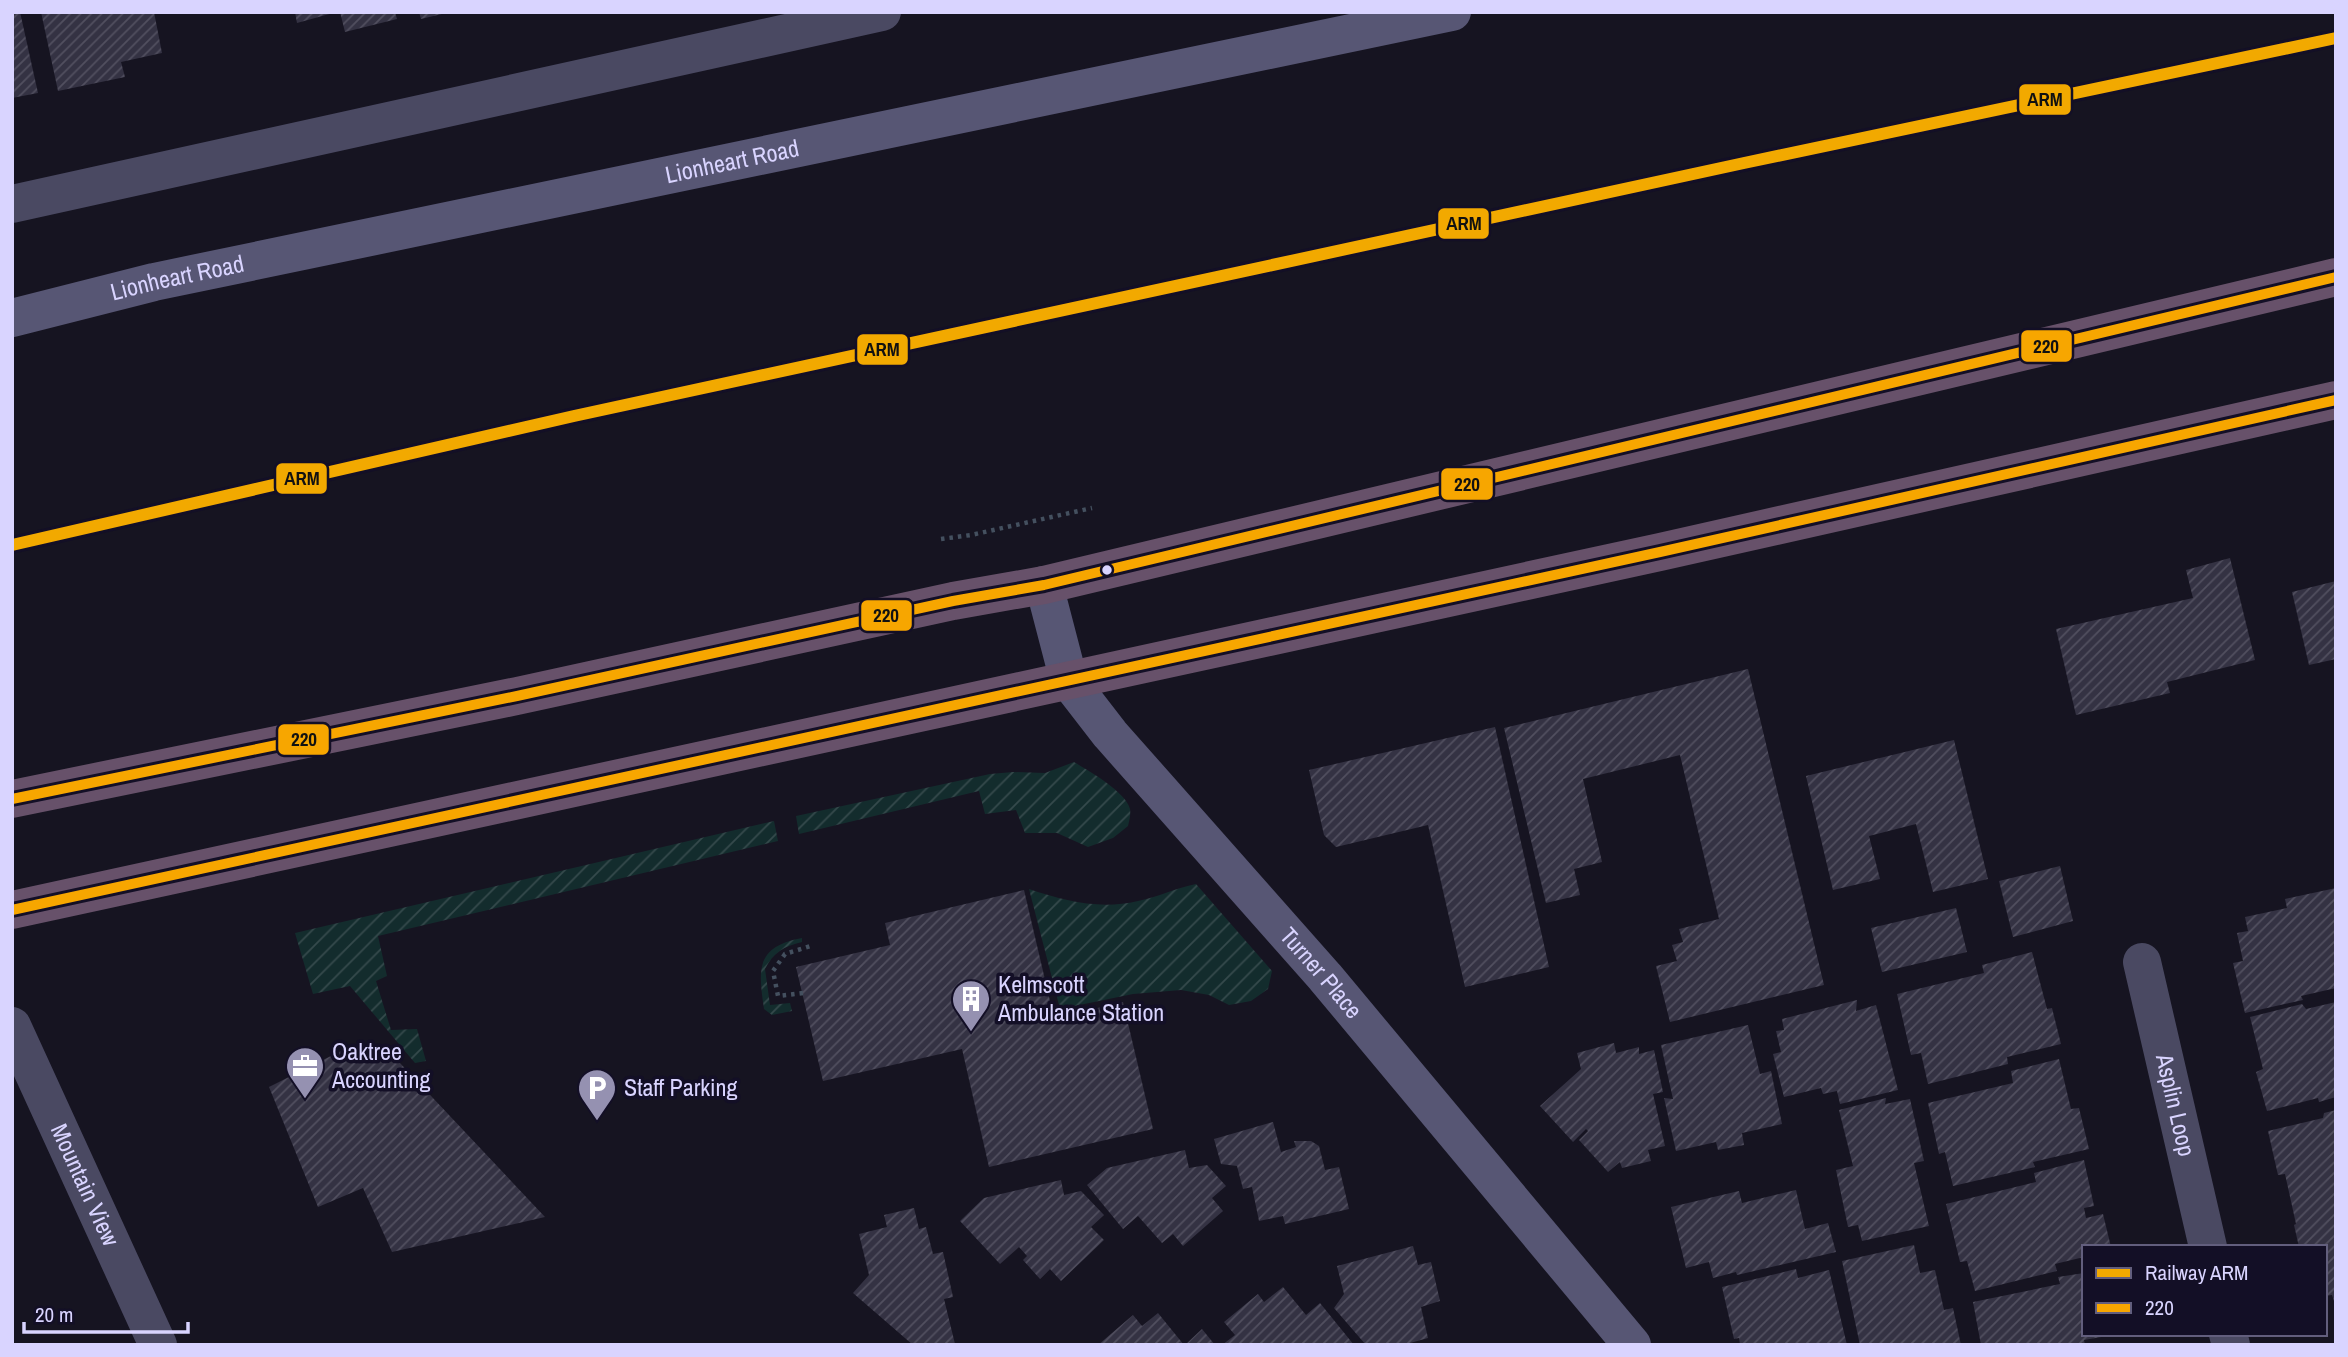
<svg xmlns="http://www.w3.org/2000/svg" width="2348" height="1357" viewBox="0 0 2348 1357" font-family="'Archivo Narrow',sans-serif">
  <defs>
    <pattern id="garden-furrows" width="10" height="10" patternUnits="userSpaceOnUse" patternTransform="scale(1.75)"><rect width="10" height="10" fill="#132c2d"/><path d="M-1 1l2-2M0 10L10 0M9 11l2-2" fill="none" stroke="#354a4c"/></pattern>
    <pattern id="building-hatch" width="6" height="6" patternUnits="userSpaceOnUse" patternTransform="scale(1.75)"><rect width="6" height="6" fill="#343243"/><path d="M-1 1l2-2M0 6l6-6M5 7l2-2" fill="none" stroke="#514f5f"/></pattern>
  </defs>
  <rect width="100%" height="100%" fill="#161421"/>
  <!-- garden -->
  <g fill="url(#garden-furrows)">
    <path d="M 1074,762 C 1089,771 1126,792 1130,809 C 1131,814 1129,822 1128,826 L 1113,838 L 1088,847 L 1057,833 L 1025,833 L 1016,810 L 985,814 L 979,791 L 799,834 L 796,816 L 990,774 L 1013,772 L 1045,773 Z"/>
    <polygon points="774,821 778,841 378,936 387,976 376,981 391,1030 417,1029 426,1061 415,1063 350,986 313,994 295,933"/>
    <path d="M 1196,884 L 1272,971 L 1268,989 L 1251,1001 L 1229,1005 L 1209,995 L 1181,990 L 1133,994 L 1060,1009 L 1029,889 C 1065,901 1100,910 1138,901 C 1158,897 1176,888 1196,884 Z"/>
    <path d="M 802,938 L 802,942 C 784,946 773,953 765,969 L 770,1005 L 790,1003 L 792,1011 L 772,1015 L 764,1009 C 758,968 756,947 802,938 Z"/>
  </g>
  <!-- building -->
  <g fill="url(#building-hatch)">
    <polygon points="12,12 20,12 38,93 12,98"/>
    <polygon points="41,12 154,12 162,53 121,62 125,77 58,91"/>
    <polygon points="295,12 333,12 333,13 297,23"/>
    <polygon points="340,12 395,12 397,19 345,32"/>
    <polygon points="419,12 446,12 446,13 421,19"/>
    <polygon points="2230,558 2255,660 2167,682 2170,693 2076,715 2056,629 2193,598 2186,570"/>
    <polygon points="2336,581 2336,659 2309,665 2292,592"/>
    <polygon points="1748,669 1824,985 1670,1022 1656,966 1677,961 1672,945 1683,942 1679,929 1719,919 1680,755 1583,779 1602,862 1574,869 1580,895 1546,903 1504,728"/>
    <polygon points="1495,727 1549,967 1465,987 1428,825 1336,847 1324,835 1309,770"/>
    <polygon points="1954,740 1988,879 1933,892 1916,824 1869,836 1880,879 1833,890 1806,776"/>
    <polygon points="2060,866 2073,921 2013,937 1999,881"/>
    <polygon points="2336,888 2336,988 2301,996 2303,1000 2245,1013 2233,963 2243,961 2237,933 2248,931 2245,917 2287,908 2285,899"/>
    <polygon points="1024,890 1054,1018 1123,1002 1153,1129 989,1167 962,1049 823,1081 796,967 890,945 885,923"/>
    <polygon points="1956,908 1967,952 1882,972 1871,928"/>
    <polygon points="2032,952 2047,1009 2052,1008 2061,1044 2007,1057 2008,1064 1928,1084 1921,1053 1911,1055 1897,994 1984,973 1982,965"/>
    <polygon points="1857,1000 1856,1011 1876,1005 1898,1090 1840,1104 1837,1091 1823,1094 1821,1088 1784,1097 1773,1054 1781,1052 1776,1031 1784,1030 1782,1019"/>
    <polygon points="2336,1002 2336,1097 2319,1102 2318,1098 2267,1111 2256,1072 2263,1069 2250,1017 2302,1004 2306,1009"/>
    <polygon points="1748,1025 1760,1074 1771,1071 1782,1124 1742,1133 1744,1145 1718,1150 1716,1142 1676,1151 1664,1098 1673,1099 1661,1045"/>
    <polygon points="1614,1043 1616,1053 1639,1047 1639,1054 1654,1050 1663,1092 1653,1094 1665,1146 1648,1150 1651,1161 1622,1168 1620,1162 1608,1172 1579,1140 1588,1131 1586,1129 1573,1142 1540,1106 1581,1069 1577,1053"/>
    <polygon points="383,1045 545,1217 392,1252 363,1188 318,1207 269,1087 343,1050 346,1058"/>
    <polygon points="2059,1059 2071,1109 2079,1108 2089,1149 2033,1162 2035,1167 1953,1186 1945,1152 1939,1154 1928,1103 2013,1083 2011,1071"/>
    <polygon points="1886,1098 1885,1104 1910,1099 1924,1161 1914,1163 1929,1226 1862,1241 1858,1225 1848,1227 1836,1170 1853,1166 1839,1110"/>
    <polygon points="2336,1110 2336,1304 2335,1304 2332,1295 2325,1296 2325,1247 2299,1247 2294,1225 2296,1224 2285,1174 2278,1175 2268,1131 2323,1118 2324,1113"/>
    <polygon points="1273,1122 1281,1152 1296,1147 1294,1141 1311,1141 1319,1146 1325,1170 1339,1167 1349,1209 1285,1224 1283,1216 1259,1221 1252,1187 1243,1189 1237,1166 1221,1164 1214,1139"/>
    <polygon points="1185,1150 1189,1168 1207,1165 1226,1186 1212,1198 1223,1211 1183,1246 1173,1234 1162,1243 1138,1216 1123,1229 1087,1185 1107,1168"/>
    <polygon points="2084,1160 2094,1206 2084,1208 2086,1218 2103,1214 2111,1247 2084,1247 2084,1257 2055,1264 2057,1271 1975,1291 1967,1261 1960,1262 1946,1204 2036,1182 2034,1173"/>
    <polygon points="1061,1180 1064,1195 1081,1191 1104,1215 1091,1227 1104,1240 1061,1281 1050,1269 1040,1279 1023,1260 1027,1256 1019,1247 1000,1264 960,1221 984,1198"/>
    <polygon points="1796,1190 1805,1229 1828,1223 1836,1252 1737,1275 1736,1272 1713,1278 1709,1262 1686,1268 1671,1207 1739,1191 1742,1203"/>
    <polygon points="914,1208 919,1229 926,1227 933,1254 943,1252 953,1297 944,1299 955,1344 913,1345 853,1293 869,1275 859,1234 887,1227 884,1215"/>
    <polygon points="1914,1245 1920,1273 1935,1270 1944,1310 1953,1308 1961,1345 1860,1345 1842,1261"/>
    <polygon points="1413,1246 1418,1265 1431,1262 1440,1301 1421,1307 1428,1338 1403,1345 1366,1345 1334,1308 1344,1294 1337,1266"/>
    <polygon points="1796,1269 1798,1278 1829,1270 1847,1345 1740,1345 1739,1338 1734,1339 1722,1287"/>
    <polygon points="2084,1273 2084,1334 2107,1336 2084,1340 2085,1345 1981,1345 1973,1302 2060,1284 2058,1277"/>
    <polygon points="1283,1287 1306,1315 1320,1303 1354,1345 1222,1345 1235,1335 1224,1322 1258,1294 1264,1302"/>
    <polygon points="1158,1313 1184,1345 1098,1345 1133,1315 1142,1326"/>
    <polygon points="1202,1329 1215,1345 1185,1345"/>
  </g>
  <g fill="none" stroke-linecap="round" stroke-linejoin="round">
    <!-- path -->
    <g stroke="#44505f" stroke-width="4.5" stroke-dasharray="3.5 5" stroke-linecap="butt">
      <polyline points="941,539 971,535 1092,508"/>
      <polyline points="803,993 778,996 773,971 785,954 814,945"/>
    </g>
    <!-- street -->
    <g stroke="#4a4962" stroke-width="38">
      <polyline points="12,204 882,12"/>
      <path id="s1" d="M 2142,962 L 2208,1247"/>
      <path id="s2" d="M 12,1026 L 158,1345"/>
      <polyline points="2228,1334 2231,1345"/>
    </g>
    <!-- secondary -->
    <g stroke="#575674" stroke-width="38">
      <path id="s3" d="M 12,318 L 154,282 L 1452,12"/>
      <path id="s4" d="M 1044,585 L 1069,681 L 1110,734 L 1325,977 L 1632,1345"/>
    </g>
    <!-- highway -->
    <g stroke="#67516a" stroke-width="38">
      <polyline points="12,799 517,696 953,601 1044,585 2336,277"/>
      <polyline points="12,910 1660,552 2336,400"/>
    </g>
    <defs>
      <g id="bus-1">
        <polyline points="12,799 517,696 953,601 1044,585 2336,277"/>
        <polyline points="12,910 1660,552 2336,400"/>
      </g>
    </defs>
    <!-- bus-1 casing -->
    <use href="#bus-1" stroke="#130f26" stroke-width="16"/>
    <!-- bus-1 -->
    <use href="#bus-1" stroke="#f7a600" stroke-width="10"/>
    <defs>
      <polyline id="rail-1" points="12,545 574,416 1744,163 2336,38"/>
    </defs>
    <!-- rail-1 casing -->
    <use href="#rail-1" stroke="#130f26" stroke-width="18"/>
    <!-- rail-1 -->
    <use href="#rail-1" stroke="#f2a900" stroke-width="12"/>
  </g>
  <!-- icons -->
  <defs>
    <symbol id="building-pin" viewBox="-11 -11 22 30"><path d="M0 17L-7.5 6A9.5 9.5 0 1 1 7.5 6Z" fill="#9591b1" stroke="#130f26"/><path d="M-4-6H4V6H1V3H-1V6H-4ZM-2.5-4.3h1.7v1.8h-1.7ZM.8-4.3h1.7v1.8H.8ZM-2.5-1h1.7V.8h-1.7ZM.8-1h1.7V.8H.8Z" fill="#fff"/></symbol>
    <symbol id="office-pin" viewBox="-11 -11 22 30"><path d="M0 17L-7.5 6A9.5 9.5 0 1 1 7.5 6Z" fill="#9591b1" stroke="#130f26"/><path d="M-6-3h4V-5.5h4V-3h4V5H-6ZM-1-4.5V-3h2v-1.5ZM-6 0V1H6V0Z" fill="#fff"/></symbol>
    <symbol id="parking-pin" viewBox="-11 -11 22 30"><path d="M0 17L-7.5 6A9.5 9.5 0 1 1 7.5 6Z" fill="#9591b1" stroke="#130f26"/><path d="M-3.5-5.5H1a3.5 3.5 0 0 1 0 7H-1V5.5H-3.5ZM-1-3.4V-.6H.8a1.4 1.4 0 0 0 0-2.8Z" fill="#fff"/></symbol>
  </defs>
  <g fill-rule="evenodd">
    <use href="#building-pin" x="949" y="977" width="44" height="60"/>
    <use href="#office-pin" x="283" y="1044" width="44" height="60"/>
    <use href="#parking-pin" x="575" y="1066" width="44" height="60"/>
  </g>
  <!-- markers -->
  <circle fill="#d9d4ff" stroke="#130f26" stroke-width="2.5" cx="1107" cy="570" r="6"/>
  <g text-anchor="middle" stroke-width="7" stroke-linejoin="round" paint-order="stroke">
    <!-- street labels -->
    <g font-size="24" fill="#d9d4ff" stroke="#130f26">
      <text dy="8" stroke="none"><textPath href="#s3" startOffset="737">Lionheart Road</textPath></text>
      <text dy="8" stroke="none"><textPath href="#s3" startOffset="170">Lionheart Road</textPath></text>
      <text dy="8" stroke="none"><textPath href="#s4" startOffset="485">Turner Place</textPath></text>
      <text dy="8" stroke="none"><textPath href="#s1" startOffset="147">Asplin Loop</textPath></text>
      <text dy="8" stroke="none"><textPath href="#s2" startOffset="175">Mountain View</textPath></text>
    </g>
    <!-- poi labels -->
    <g font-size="24" fill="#d9d4ff" stroke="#130f26" text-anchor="start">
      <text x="998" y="993">Kelmscott<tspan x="998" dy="28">Ambulance Station</tspan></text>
      <text x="332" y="1060">Oaktree<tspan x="332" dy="28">Accounting</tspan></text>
      <text x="624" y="1096">Staff Parking</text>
    </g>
  </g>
  <g stroke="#130f26" stroke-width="2.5">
    <rect x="2018" y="83" width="54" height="33" rx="7" fill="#f2a900"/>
    <rect x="1437" y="207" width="53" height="33" rx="7" fill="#f2a900"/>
    <rect x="2020" y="329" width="53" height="34" rx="7" fill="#f7a600"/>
    <rect x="856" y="333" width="53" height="33" rx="7" fill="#f2a900"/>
    <rect x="275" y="462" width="53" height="33" rx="7" fill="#f2a900"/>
    <rect x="1440" y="467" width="54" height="34" rx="7" fill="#f7a600"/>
    <rect x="860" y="599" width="53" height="33" rx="7" fill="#f7a600"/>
    <rect x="277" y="723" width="53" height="33" rx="7" fill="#f7a600"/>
  </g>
  <g font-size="19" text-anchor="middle" font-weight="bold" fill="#111">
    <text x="2045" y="106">ARM</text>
    <text x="1464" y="230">ARM</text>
    <text x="2046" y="353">220</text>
    <text x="882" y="356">ARM</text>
    <text x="302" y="485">ARM</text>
    <text x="1467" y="491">220</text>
    <text x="886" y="622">220</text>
    <text x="304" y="746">220</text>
  </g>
  <!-- border -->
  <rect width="2348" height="1357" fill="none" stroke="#d9d4ff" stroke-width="28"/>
  <!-- legend -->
  <rect x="2082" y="1245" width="245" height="91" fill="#130f26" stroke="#625e7d" stroke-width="2"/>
  <rect x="2096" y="1268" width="35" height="10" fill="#f2a900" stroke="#625e7d" stroke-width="2"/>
  <text x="2145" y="1280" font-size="21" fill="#d9d4ff">Railway ARM</text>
  <rect x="2096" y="1303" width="35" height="10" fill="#f7a600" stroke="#625e7d" stroke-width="2"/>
  <text x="2145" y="1315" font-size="21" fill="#d9d4ff">220</text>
  <!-- scale -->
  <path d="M24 1322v10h164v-10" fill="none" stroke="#d9d4ff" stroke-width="3.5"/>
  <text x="35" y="1322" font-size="21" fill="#d9d4ff" stroke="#130f26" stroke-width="5" paint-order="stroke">20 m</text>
</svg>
